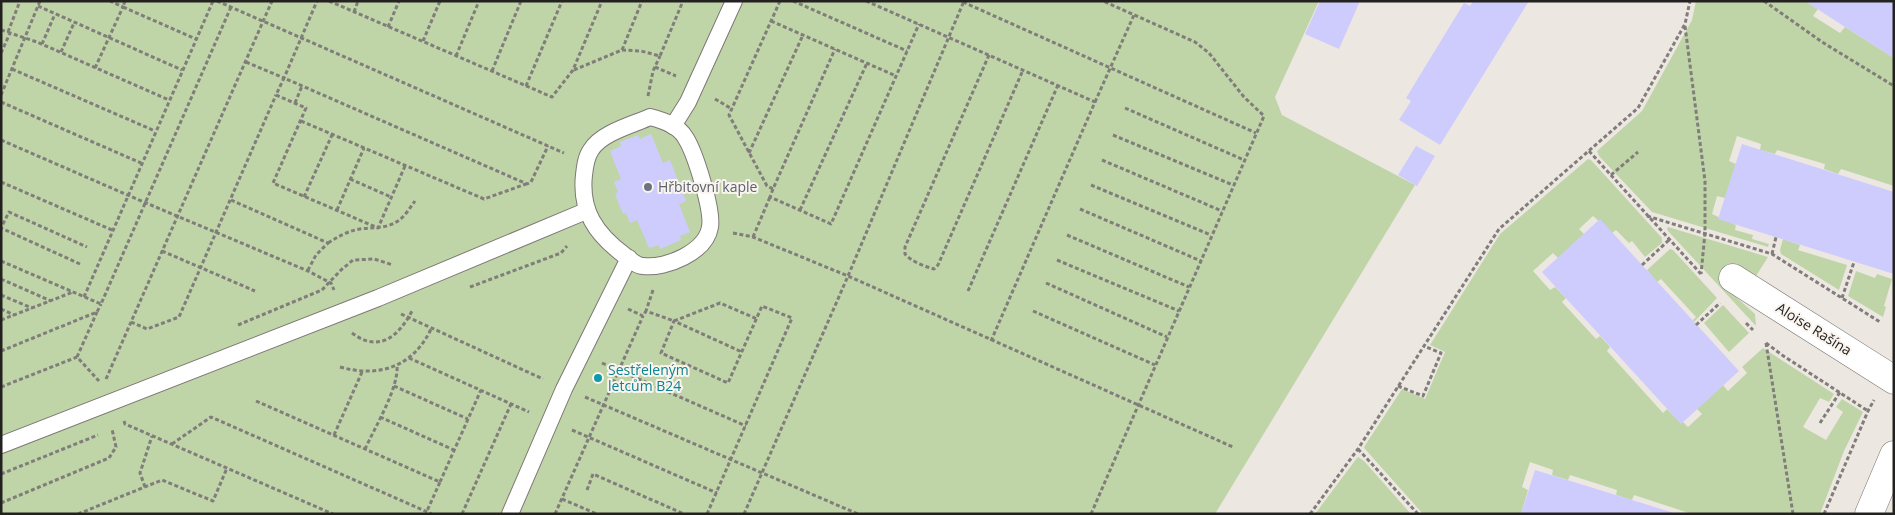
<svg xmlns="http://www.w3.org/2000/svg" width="1895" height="515" viewBox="0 0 1895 515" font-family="'Open Sans',sans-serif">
  <rect width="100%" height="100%" fill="#ede7e2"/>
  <!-- green -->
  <g fill="#bfd5a8">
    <polygon points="1,1 1319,1 1275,97 1282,115 1415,185 1215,514 1,514"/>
    <polygon points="1696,1 1805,1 1818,9 1813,16 1840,33 1845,27 1894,58 1894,186 1841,169 1838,174 1824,169 1825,164 1777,150 1775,154 1760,150 1761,144 1737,136 1729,161 1736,164 1725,198 1717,196 1712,214 1736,225 1735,230 1753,235 1752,239 1769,244 1768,247 1652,212 1599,156 1597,151 1642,111 1692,20"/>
    <polygon points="1588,159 1591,160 1662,238 1662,243 1645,257 1632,241 1629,243 1616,230 1612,233 1593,216 1579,229 1584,234 1558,258 1553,253 1533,271 1550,290 1555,287 1566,298 1562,302 1596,339 1600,336 1610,347 1607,351 1663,413 1667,409 1681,423 1683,422 1688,427 1702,414 1697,409 1723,385 1728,391 1747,373 1742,367 1763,348 1834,394 1829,402 1820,398 1803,427 1826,440 1843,412 1836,407 1842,399 1863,412 1844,451 1820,514 1692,514 1634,495 1632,500 1616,495 1617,490 1570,475 1568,480 1552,475 1553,470 1530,462 1522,487 1528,490 1521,514 1423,514 1365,449 1364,447 1402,389 1425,399 1445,352 1430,345 1500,234"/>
    <polygon points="1668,227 1768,257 1756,276 1741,267 1727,289 1755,314 1756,326 1668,231 1667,229"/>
    <polygon points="1783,239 1800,245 1798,250 1847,265 1839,290 1781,254 1780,250"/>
    <polygon points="1670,249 1673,250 1717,298 1694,322 1693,320 1696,317 1661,279 1657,282 1647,270"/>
    <polygon points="1856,271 1875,278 1877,274 1892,279 1884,306 1886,307 1883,317 1848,296"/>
    <polygon points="1723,305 1749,333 1729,352 1704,323"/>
    <polygon points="1358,457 1364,461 1411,514 1315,514 1357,458"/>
  </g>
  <!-- building -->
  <g fill="#ceccfd">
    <polygon points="1320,1 1360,1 1339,49 1305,34"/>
    <polygon points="1473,1 1529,1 1440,145 1399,120 1411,101 1406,98 1464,3 1470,6"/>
    <polygon points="1805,1 1894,1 1894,58 1845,27"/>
    <polygon points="651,134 663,163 670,160 686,201 679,204 690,232 680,236 681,240 660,249 659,245 649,248 637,220 630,223 626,213 623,214 615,194 618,192 614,182 621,179 610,151 621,146 620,142 638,135 640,139"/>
    <polygon points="1742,144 1894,192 1894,274 1718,219"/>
    <polygon points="1416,146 1435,156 1417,186 1398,175"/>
    <polygon points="1600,219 1739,371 1681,424 1542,272"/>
    <polygon points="1535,470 1674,513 1674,514 1521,514"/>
  </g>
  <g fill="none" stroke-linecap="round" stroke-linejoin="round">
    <defs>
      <g id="service">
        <path d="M 650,117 C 662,120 678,125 685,137 C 695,152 713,210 710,227 C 706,252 666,269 643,266 C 637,266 629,259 624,255 C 596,234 580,211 584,175 C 585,166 586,157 591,150 C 601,133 632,125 650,117 Z"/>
        <polyline points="673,126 688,102 734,1"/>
        <polyline points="1,445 378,298 586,211"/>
        <polyline points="510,514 564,389 629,258"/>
      </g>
      <g id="minor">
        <polyline points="1733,278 1894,380"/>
        <polyline points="1869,514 1894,455"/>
      </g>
    </defs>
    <!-- service casing -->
    <use href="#service" stroke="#7d7874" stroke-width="18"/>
    <!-- minor casing -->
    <use href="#minor" stroke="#7d7874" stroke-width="29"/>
    <!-- path -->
    <g stroke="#817d7a" stroke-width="3" stroke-dasharray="4 2.5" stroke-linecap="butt">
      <polyline points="125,1 123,7 196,39"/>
      <polyline points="217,1 564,153"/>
      <polyline points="329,1 552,97 573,70 602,1"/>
      <polyline points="780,1 729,115 767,186 773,189 835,49"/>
      <polyline points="793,1 907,51"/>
      <polyline points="866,1 1095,102 991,341"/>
      <polyline points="1764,1 1822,42 1894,86"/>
      <polyline points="963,2 1256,133"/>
      <polyline points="38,6 182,70"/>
      <polyline points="354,12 358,1"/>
      <polyline points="771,21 896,76"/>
      <polyline points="1685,26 1705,181 1705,233 1701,274"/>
      <polyline points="388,27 399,1"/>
      <polyline points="1,30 9,32"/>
      <polyline points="8,32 20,1"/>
      <polyline points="423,41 440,1"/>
      <polyline points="42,44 55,14"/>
      <polyline points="622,50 642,1"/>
      <polyline points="61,52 74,23"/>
      <polyline points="1,53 10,33 37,42 169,100"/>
      <path d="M 989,55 L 905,247 L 905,254 C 912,262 924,266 934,269 L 938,265 L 1023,70"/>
      <polyline points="456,56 479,1"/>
      <polyline points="246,62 284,78 317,1"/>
      <polyline points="655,67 676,76"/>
      <polyline points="95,68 123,7 110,1"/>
      <polyline points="12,69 155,131"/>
      <polyline points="574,70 622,50 641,51 660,56 683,1"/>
      <polyline points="492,71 521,1"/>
      <polyline points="526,86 562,1"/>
      <polyline points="1,95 40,1"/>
      <polyline points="648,96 653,71 660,56"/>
      <polyline points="715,99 732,109"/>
      <polyline points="1,102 141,163"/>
      <polyline points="1095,102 1134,15"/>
      <polyline points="295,103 302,86"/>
      <polyline points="1125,108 1244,160"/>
      <polyline points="301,121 484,199 526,184"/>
      <polyline points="1113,135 1233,185"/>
      <polyline points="1,140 146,203 308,271 331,283 334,290"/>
      <polyline points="1589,151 1701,274"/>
      <polyline points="749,153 803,35"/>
      <polyline points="1102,160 1222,211"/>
      <polyline points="405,166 378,228 273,183 306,108 276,95 284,78 527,184 531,182 548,146"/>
      <polyline points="1611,175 1638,152"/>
      <polyline points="350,179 391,197"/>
      <polyline points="1,182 112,230"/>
      <polyline points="1091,185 1211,235"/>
      <polyline points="773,189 770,197 831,224 919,24"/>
      <polyline points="304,197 332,135"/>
      <polyline points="231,200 328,243 316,255 308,270"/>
      <polyline points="1080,209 1201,261"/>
      <polyline points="337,210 364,148"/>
      <polyline points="800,210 867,63"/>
      <polyline points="1647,216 1772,254 1880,322"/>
      <polyline points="733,233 753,237 848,276 1233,447"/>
      <polyline points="1067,235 1189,287"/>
      <polyline points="753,237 770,197"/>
      <path d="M 328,243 C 339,236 348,231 360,229 C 373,227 386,229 398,221 C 405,216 410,208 415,201"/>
      <polyline points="162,251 255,291"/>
      <polyline points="1772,254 1776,237"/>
      <polyline points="1057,260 1179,311"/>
      <polyline points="1,261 101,304 231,7"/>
      <polyline points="80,264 1,228 9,212 87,247"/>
      <polyline points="1642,265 1669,240"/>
      <polyline points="1,279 51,301"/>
      <polyline points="1046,283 1167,337"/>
      <polyline points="470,287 561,253 567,246"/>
      <polyline points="653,290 646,311 674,321 720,303 757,319"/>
      <polyline points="968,291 1058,85"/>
      <polyline points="1,295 32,308"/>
      <polyline points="84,297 213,1"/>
      <polyline points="1842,298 1854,262"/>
      <polyline points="1,309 14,315"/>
      <polyline points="628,309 643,316 646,311"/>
      <polyline points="1033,311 1155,365"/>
      <polyline points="401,314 543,379"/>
      <polyline points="1,320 73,292"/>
      <polyline points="131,322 147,329 179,317 276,95"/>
      <polyline points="1746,323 1753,330"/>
      <polyline points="238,325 322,290 341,270 353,260 374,259 393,265"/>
      <polyline points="1696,325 1720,303"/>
      <path d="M 352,333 C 380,354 400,335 413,309"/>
      <polyline points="1766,343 1793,514"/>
      <polyline points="1766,343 1782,355 1868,411"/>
      <polyline points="1,351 97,312 101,304"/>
      <polyline points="77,357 97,312"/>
      <polyline points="409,358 529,412"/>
      <polyline points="602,363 746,426"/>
      <path d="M 340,367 C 379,378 413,367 431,329"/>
      <polyline points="106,379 272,1"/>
      <polyline points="394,386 468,419"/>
      <polyline points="1398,386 1423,396 1441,353 1424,346"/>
      <polyline points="1,387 77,357 99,381"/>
      <polyline points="585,397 858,514"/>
      <polyline points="256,401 440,482 427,511"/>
      <polyline points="380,417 454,450"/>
      <polyline points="124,421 125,424 333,514"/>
      <polyline points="1820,423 1840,392"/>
      <polyline points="572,430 717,493"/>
      <polyline points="334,435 362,372"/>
      <polyline points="172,444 211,417 432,514"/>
      <path d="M 365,449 C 375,427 399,388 397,365"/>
      <polyline points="1358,449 1418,514"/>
      <polyline points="1,474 98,435"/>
      <polyline points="440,482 481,390"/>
      <polyline points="145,487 140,473 152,436"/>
      <polyline points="587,490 593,474 684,514"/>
      <polyline points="562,499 597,514"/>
      <polyline points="1,503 109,458 116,447 112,429"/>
      <polyline points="78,514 162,480 213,501 227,468"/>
      <polyline points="462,514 511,404"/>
      <polyline points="555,514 643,316"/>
      <polyline points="707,514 792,318 762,306 728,383 661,353 674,321 742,352"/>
      <polyline points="744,514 848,276 964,1"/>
      <polyline points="1091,514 1264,116 1244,97 1209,53 1195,42 1103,1"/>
      <polyline points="1310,514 1358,449 1499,229 1638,108 1685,24 1690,1"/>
      <polyline points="1824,514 1868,411 1874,400"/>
    </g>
    <!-- service -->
    <use href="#service" stroke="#fff" stroke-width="16"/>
    <!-- minor -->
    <use href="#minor" stroke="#fff" stroke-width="28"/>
  </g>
  <!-- markers -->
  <circle fill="#6b7280" stroke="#faf4ef" stroke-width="2" cx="648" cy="187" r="5"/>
  <circle fill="#0f9aa8" stroke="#faf4ef" stroke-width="2" cx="598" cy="378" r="5"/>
  <g text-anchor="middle" stroke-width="4" stroke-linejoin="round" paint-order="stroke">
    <!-- worship labels -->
    <g font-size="14" fill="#5b616d" stroke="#faf4ef" text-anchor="start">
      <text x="658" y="192">Hřbitovní kaple</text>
    </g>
    <!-- street labels -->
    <g font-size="14" fill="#242220" stroke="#faf4ef">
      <text transform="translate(1814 329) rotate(32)" y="5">Aloise Rašína</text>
    </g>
    <!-- culture labels -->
    <g font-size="14" fill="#0d838f" stroke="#faf4ef" text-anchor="start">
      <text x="608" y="375">Sestřeleným<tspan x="608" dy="16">letcům B24</tspan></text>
    </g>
  </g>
  <!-- border -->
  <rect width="1895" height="515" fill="none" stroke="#242220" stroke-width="5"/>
</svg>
